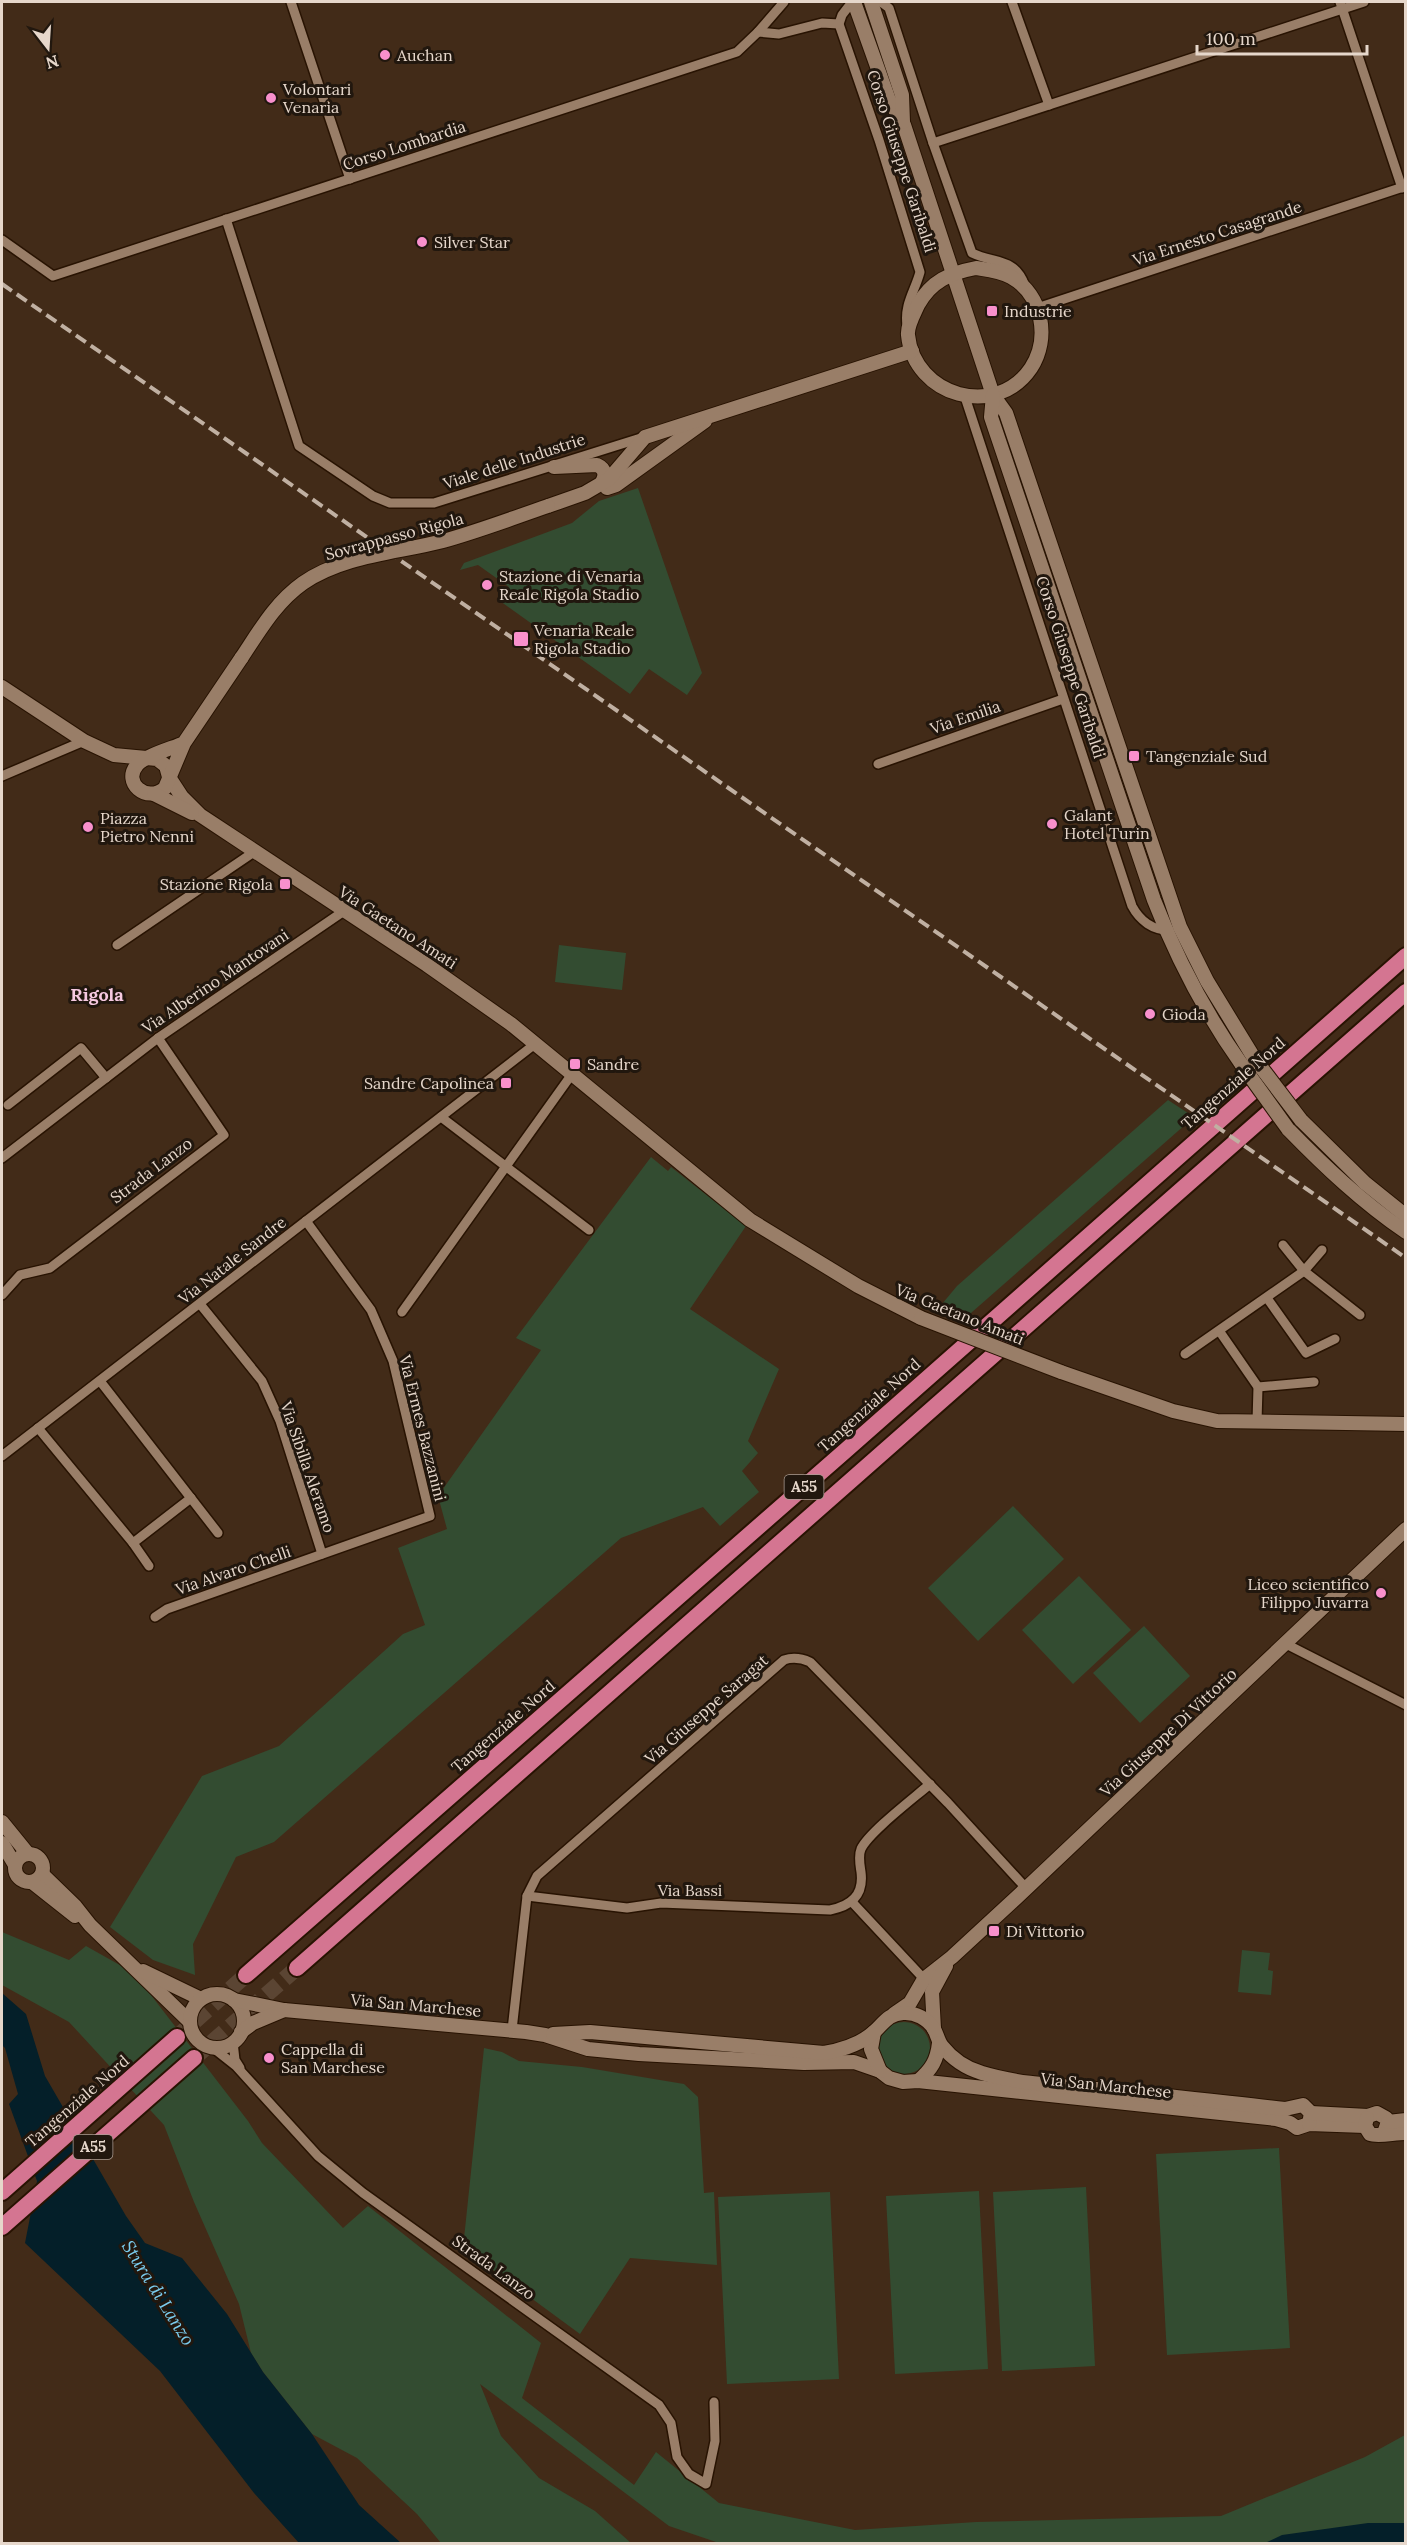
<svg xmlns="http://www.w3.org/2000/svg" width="1407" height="2545" viewBox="0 0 1407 2545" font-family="Lora,serif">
  <rect width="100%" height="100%" fill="#422b18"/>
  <!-- green -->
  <g fill="#334c31">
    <polygon points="638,488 702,673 687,695 649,669 630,694 500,601 509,587 478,565 460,570 464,563 572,523 599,501"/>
    <polygon points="559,945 626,953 622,990 555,982"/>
    <polygon points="1168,1100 1194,1117 963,1320 937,1310 957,1286"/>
    <polygon points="651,1157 668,1171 671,1167 746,1226 690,1309 779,1369 748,1441 758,1453 742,1471 759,1492 720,1526 703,1507 621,1538 274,1842 236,1857 193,1944 195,1975 153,1960 110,1927 202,1776 279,1746 403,1634 425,1625 398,1548 447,1529 438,1496 541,1350 516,1338"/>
    <polygon points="1013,1506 1064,1559 978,1641 928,1588"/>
    <polygon points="1079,1576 1131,1630 1073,1684 1022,1630"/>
    <polygon points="1144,1626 1190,1676 1140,1723 1093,1673"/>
    <polygon points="2,1932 69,1960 86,1946 134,1973 248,2121 262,2143 343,2228 368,2206 541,2343 522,2398 634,2485 656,2452 719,2503 855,2530 976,2522 1221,2516 1365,2457 1405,2435 1405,2543 719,2543 669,2526 480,2384 501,2436 539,2478 595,2511 631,2543 441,2543 417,2514 357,2458 312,2434 263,2372 251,2353 239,2304 194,2202 164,2125 69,2022 2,1985"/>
    <polygon points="1242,1950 1270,1953 1268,1970 1273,1971 1271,1995 1238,1992"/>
    <circle cx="904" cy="2048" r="26"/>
    <polygon points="484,2048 502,2052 519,2061 582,2067 684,2084 698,2097 704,2193 714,2192 717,2265 630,2258 580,2334 463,2248"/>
    <polygon points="1279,2148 1290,2348 1167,2355 1156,2154"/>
    <polygon points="1086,2187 1095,2366 1002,2371 993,2192"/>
    <polygon points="979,2191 988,2369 895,2374 886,2196"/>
    <polygon points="830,2192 839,2379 727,2384 718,2197"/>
  </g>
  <!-- water -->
  <g fill="#041f29">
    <polygon points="2,1993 26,2014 45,2076 126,2216 145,2243 182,2258 227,2314 263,2372 312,2434 359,2505 401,2543 299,2543 254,2493 160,2371 25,2243 37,2181 9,2104 18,2094 5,2048 2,2045"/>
    <polygon points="1368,2523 1405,2523 1405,2543 1265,2543 1282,2535"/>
  </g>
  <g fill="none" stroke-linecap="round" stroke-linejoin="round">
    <!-- highway-tunnel -->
    <g stroke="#5b4533" stroke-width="16" stroke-dasharray="16 8" stroke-linecap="butt">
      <polyline points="177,2037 246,1975"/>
      <polyline points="194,2058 297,1968"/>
    </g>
    <defs>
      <g id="street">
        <polyline points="291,2 350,179"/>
        <path d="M 852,2 L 842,15 L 839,24 L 879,140 L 920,272 C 915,291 904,304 907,325"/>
        <path d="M 881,2 L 889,8 L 933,143 L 972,253 C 994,264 1015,257 1025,286"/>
        <polyline points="1012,2 1049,105"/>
        <polyline points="1340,2 1402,188"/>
        <polyline points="758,32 779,34 822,23 839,24"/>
        <polyline points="933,143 1364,2"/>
        <polyline points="226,219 299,446 373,496 390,503 434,503 644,437"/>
        <polyline points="2,240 53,276 737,52 758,32 784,2"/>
        <polyline points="1037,308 1406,186"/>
        <path d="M 965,397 L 1132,906 C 1140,921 1153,930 1169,930"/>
        <polyline points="878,764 1063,699"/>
        <polyline points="2,776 84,741"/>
        <polyline points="117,945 254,852"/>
        <polyline points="8,1105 81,1048 106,1078"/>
        <polyline points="441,1117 589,1230"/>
        <polyline points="2,1158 158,1038 344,911"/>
        <polyline points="1283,1245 1304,1271 1360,1315"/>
        <polyline points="2,1295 20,1275 50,1268 224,1135 158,1038"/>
        <polyline points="1267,1298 1306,1353 1335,1339"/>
        <polyline points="200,1304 262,1381 280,1421 322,1554"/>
        <polyline points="402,1312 572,1074"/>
        <polyline points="1220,1332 1258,1387 1257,1422"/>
        <polyline points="1185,1354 1304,1271 1322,1250"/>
        <polyline points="100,1381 218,1533"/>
        <polyline points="1258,1387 1314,1382"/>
        <polyline points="38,1428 133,1543 149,1566"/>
        <polyline points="2,1456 535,1044"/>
        <polyline points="133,1543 191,1498"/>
        <polyline points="155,1617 167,1609 430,1516 393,1361 371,1310 306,1221"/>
        <polyline points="1286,1644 1406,1705"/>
        <path d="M 527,1896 L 627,1908 L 661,1903 L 830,1910 C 851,1906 864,1895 861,1872 C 860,1865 858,1856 861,1849 C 869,1832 914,1798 930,1784"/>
        <polyline points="852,1902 924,1979"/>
        <path d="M 512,2030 L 527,1896 L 537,1876 L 784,1660 C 793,1657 801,1658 810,1662 L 948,1803 L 1026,1888"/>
        <polyline points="233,2042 235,2060 240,2068"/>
        <polyline points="212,2047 236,2066 318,2156 363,2193 659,2405 671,2423 677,2457 689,2474 706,2484 715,2441 714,2402"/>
      </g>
      <g id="secondary">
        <polyline points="854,2 889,100 904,125 993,395 1006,413 1180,927 1207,981 1254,1058"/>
        <polyline points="871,2 902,95 903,122"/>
        <path d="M 976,268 C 989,270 1000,271 1011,277 C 1043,295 1050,339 1031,368 C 996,420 914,396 908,335 C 907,326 914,314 918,305 C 931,281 950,273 976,268 Z"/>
        <path d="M 993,395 L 991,417 L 1154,900 C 1177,959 1205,1013 1242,1065"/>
        <path d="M 554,467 L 597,465 C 606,469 606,476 601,484"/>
        <polyline points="607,488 616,485 705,421"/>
        <polyline points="548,506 585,493 609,479 645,437 912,351"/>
        <polyline points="2,687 84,741 114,755 157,759 166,766 169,777 182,797 200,815 427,965 511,1024 750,1220 858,1286 921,1318"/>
        <path d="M 184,743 C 173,748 144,756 137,765 C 122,782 146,804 165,788 L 184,743 L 242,657"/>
        <polyline points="154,794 192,813"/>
        <polyline points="1301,1120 1365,1183 1406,1216"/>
        <path d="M 1288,1129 C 1325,1167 1362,1202 1406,1232"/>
        <polyline points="1061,1372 1173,1411 1217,1421 1406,1424"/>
        <polyline points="2,1822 28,1854"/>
        <polyline points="2,1843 15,1865"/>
        <circle cx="29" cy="1868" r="14"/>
        <polyline points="42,1874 75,1906 90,1925 190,2022"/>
        <polyline points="32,1882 75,1916"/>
        <polyline points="143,1971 201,1999"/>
        <circle cx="217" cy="2021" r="27"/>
        <polyline points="234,2000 284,2010 526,2032 545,2035 588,2049 639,2054 804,2063 854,2062 880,2071 889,2078 903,2082 918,2081 1276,2119 1290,2123 1297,2128 1309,2124 1365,2126"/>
        <polyline points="894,2014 910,2003 924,1979 952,1957 1016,1898 1406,1529"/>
        <polyline points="934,2029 932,1992 946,1966"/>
        <polyline points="241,2032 253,2023 284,2010"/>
        <polyline points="874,2032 871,2049 880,2071"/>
        <path d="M 553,2034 L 590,2032 L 824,2053 C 841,2050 861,2044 874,2032 C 884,2023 888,2014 903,2013 C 915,2012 928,2019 934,2029 C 937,2034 938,2041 942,2046 C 953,2060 965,2068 982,2073 C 1025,2086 1073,2086 1117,2091 C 1173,2096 1229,2103 1285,2109 L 1303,2105 L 1311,2113 L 1309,2124"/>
        <path d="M 918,2081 C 932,2069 937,2060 939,2043"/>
        <polyline points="1311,2113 1368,2116 1377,2113 1386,2118 1388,2122 1384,2133"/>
        <path d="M 1367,2118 L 1365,2126 L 1370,2134 C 1378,2137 1394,2133 1406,2133"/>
        <polyline points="1388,2122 1406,2120"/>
      </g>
      <g id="highway">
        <polyline points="297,1968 1406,992"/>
        <polyline points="246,1975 845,1451 1406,956"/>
        <polyline points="2,2192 177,2037"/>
        <polyline points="2,2227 194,2058"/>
      </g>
    </defs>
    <!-- street casing -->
    <use href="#street" stroke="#281302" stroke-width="12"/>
    <!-- secondary casing -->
    <use href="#secondary" stroke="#281302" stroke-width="16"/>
    <!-- highway casing -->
    <use href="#highway" stroke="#281302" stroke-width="20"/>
    <!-- street -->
    <use href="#street" stroke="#997e68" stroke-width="9"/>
    <!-- secondary -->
    <use href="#secondary" stroke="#997e68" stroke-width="14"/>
    <!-- highway -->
    <use href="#highway" stroke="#d47591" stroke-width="16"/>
    <!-- rail -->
    <polyline stroke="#c0b0a2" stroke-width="4" stroke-dasharray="12 6" stroke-linecap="butt" points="2,284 1406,1258"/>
    <defs>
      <g id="secondary-bridge">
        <path d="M 242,657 C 260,630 276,602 303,583 C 344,555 397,553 443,541 C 479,531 513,518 548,506"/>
        <polyline points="1254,1058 1301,1120"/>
        <polyline points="1242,1065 1288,1129"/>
        <polyline points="921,1318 1061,1372"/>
      </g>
    </defs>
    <!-- secondary-bridge casing -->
    <use href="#secondary-bridge" stroke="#281302" stroke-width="16" stroke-linecap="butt"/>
    <!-- secondary-bridge -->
    <use href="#secondary-bridge" stroke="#997e68" stroke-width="14"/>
  </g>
  <!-- markers -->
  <g fill="#f890cc" stroke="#21170e" stroke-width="2">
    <circle cx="385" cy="55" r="6"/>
    <circle cx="271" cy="98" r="6"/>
    <circle cx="422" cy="242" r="6"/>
    <rect x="986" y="305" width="12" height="12" rx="3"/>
    <circle cx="487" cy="585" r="6"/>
    <rect x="513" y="631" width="16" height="16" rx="3"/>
    <rect x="1128" y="750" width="12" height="12" rx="3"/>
    <circle cx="1052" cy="824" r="6"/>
    <circle cx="88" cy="827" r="6"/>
    <rect x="279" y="878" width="12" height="12" rx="3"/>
    <circle cx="1150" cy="1014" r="6"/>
    <rect x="569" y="1058" width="12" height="12" rx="3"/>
    <rect x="500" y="1077" width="12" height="12" rx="3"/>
    <circle cx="1381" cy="1593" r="6"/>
    <rect x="988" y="1925" width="12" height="12" rx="3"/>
    <circle cx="269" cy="2058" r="6"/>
  </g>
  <g text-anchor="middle" stroke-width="6" stroke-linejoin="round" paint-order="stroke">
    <!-- shield labels -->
    <g fill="#21170e" stroke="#ab9d92" stroke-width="1.5">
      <rect x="784.5" y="1475" width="39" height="24" rx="4.5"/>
      <rect x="73.5" y="2135" width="39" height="24" rx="4.5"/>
    </g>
    <g font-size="15" font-weight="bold" fill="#e6d7cb">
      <text x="804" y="1492">A55</text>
      <text x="93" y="2152">A55</text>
    </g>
    <!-- poi labels -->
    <g font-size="16" fill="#e6d7cb" stroke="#21170e" text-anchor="start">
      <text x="397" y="61">Auchan</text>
      <text x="283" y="95">Volontari<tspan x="283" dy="18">Venaria</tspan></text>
      <text x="434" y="248">Silver Star</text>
      <text x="1004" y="317">Industrie</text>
      <text x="499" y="582">Stazione di Venaria<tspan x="499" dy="18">Reale Rigola Stadio</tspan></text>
      <text x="534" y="636">Venaria Reale<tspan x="534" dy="18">Rigola Stadio</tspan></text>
      <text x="1146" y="762">Tangenziale Sud</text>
      <text x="1064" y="821">Galant<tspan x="1064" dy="18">Hotel Turin</tspan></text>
      <text x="100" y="824">Piazza<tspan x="100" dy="18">Pietro Nenni</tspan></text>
      <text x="273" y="890" text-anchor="end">Stazione Rigola</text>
      <text x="1162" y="1020">Gioda</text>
      <text x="587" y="1070">Sandre</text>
      <text x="494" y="1089" text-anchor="end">Sandre Capolinea</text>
      <text x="1369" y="1590" text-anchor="end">Liceo scientifico<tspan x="1369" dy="18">Filippo Juvarra</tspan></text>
      <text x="1006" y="1937">Di Vittorio</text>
      <text x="281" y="2055">Cappella di<tspan x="281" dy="18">San Marchese</tspan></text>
    </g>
    <!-- street labels -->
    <g font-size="16" fill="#e6d7cb" stroke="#21170e">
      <text transform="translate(404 145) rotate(-18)" y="6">Corso Lombardia</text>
      <text transform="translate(902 161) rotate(72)" y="6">Corso Giuseppe Garibaldi</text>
      <text transform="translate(1217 233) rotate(-18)" y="6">Via Ernesto Casagrande</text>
      <text transform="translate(514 461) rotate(-18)" y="6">Viale delle Industrie</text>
      <text transform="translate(394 536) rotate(-15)" y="6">Sovrappasso Rigola</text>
      <text transform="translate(1071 667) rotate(72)" y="6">Corso Giuseppe Garibaldi</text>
      <text transform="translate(965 717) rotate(-19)" y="6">Via Emilia</text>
      <text transform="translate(398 927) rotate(33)" y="6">Via Gaetano Amati</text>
      <text transform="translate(215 981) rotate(-34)" y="6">Via Alberino Mantovani</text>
      <text transform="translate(1233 1083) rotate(-41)" y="6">Tangenziale Nord</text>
      <text transform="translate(151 1170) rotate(-37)" y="6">Strada Lanzo</text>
      <text transform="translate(232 1260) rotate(-38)" y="6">Via Natale Sandre</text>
      <text transform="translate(960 1314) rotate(22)" y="6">Via Gaetano Amati</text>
      <text transform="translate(869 1405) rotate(-42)" y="6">Tangenziale Nord</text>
      <text transform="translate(423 1428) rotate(76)" y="6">Via Ermes Bazzanini</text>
      <text transform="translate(308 1467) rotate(71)" y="6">Via Sibilla Aleramo</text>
      <text transform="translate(233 1570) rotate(-19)" y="6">Via Alvaro Chelli</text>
      <text transform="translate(706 1709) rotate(-41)" y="6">Via Giuseppe Saragat</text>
      <text transform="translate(503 1726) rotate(-41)" y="6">Tangenziale Nord</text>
      <text transform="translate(1168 1732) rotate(-43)" y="6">Via Giuseppe Di Vittorio</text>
      <text x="690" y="1896">Via Bassi</text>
      <text transform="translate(416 2005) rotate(5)" y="6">Via San Marchese</text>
      <text transform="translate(1106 2085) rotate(6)" y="6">Via San Marchese</text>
      <text transform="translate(77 2101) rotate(-41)" y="6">Tangenziale Nord</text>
      <text transform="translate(494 2267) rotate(36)" y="6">Strada Lanzo</text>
    </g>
    <!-- neighbourhood labels -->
    <g font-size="18" font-weight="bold" fill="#f6c9e1" stroke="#21170e">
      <text x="97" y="1001">Rigola</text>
    </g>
    <!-- water labels -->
    <g font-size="18" font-style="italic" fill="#7accee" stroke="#21170e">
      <text transform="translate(158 2293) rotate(58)" y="6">Stura di Lanzo</text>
    </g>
  </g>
  <!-- border -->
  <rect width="1407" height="2545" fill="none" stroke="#e6d7cb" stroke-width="6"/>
  <!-- north arrow -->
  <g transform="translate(48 48) rotate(163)" stroke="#21170e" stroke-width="4.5" paint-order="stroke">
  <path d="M0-4.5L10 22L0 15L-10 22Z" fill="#e6d7cb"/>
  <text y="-9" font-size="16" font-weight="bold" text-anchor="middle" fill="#e6d7cb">N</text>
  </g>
  <!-- scale -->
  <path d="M1197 45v9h170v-9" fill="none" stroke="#e6d7cb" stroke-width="3"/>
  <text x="1206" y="45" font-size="18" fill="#e6d7cb" stroke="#21170e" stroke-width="4.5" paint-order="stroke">100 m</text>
</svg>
